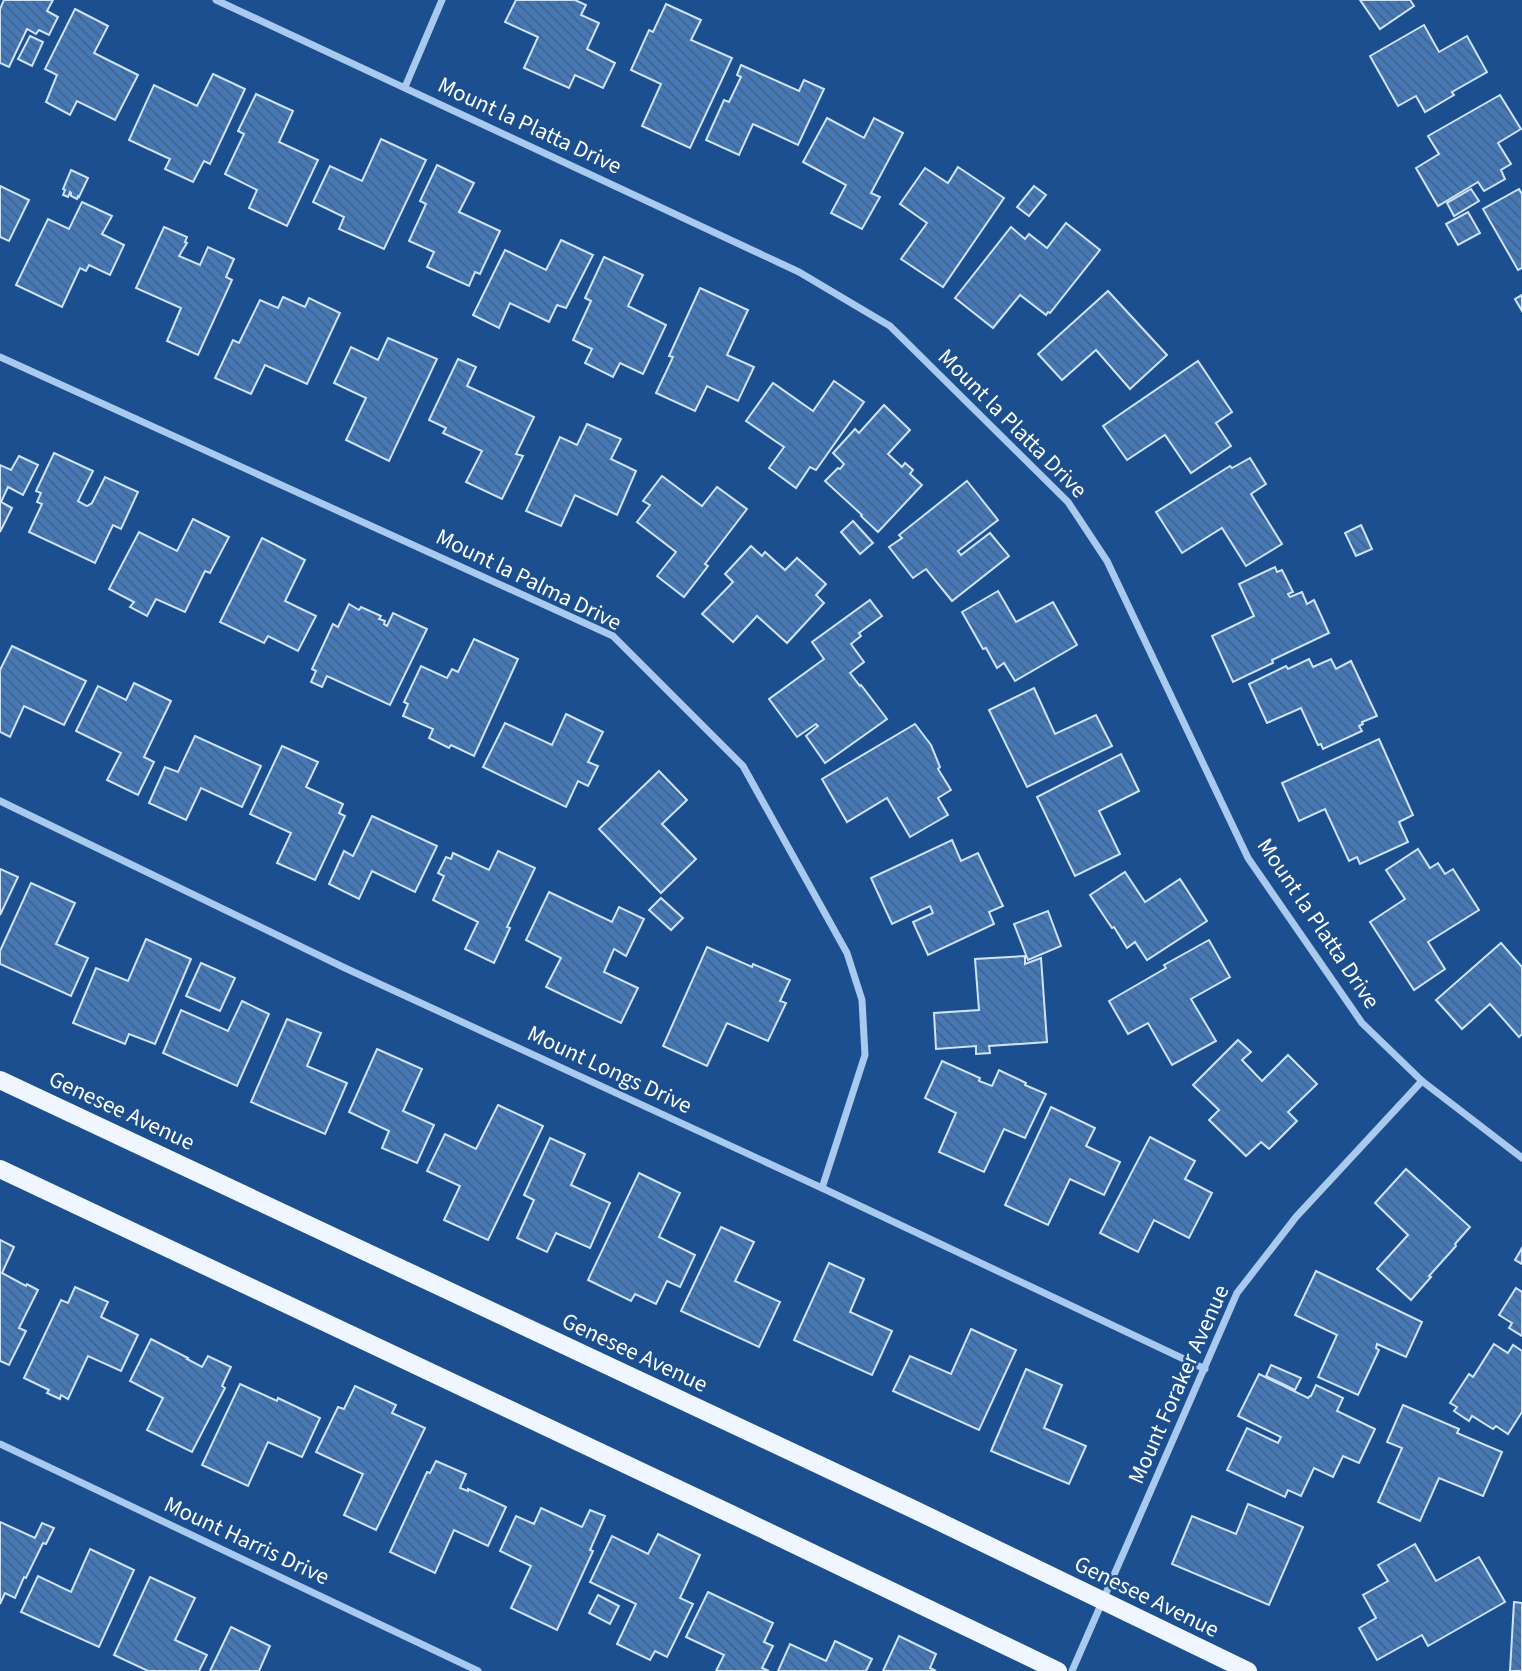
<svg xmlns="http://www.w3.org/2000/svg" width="1522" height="1671" viewBox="0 0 1522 1671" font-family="'Source Sans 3',sans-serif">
  <defs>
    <pattern id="building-back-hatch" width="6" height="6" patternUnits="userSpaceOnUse" patternTransform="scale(1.75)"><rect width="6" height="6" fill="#4478b7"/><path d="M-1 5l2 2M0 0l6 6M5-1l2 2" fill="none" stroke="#486282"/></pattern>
  </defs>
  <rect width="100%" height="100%" fill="#1b4f8f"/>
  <!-- building -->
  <g fill="url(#building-back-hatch)" stroke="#cfe3fa" stroke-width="2">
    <polygon points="4,0 53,0 47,11 58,17 49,35 39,30 36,34 27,29 9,67 0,63 0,9"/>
    <polygon points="516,0 575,0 586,5 581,15 599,23 587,49 615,63 603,88 575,75 569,88 524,68 538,37 505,22"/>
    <polygon points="1360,0 1410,0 1414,6 1380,29"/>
    <polygon points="666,4 701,20 691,40 732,58 690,148 642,126 661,84 631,70 649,30 653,32"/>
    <polygon points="75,9 108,26 94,53 138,75 115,120 77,101 70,115 46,102 57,75 45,69"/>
    <polygon points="1424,25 1439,52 1467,36 1487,72 1452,92 1454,95 1425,112 1416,96 1398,106 1370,56"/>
    <polygon points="30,36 43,42 32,66 18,59"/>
    <polygon points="741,65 799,91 804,80 824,89 798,145 753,124 739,155 706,140 724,100 729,102 741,77 737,75"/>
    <polygon points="213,74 245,89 210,164 204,161 193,182 165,169 170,159 129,140 154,85 197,106"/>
    <polygon points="256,94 293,111 279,142 318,160 287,226 249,208 257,190 225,174 244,134 238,131"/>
    <polygon points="1500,95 1521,129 1498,143 1511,164 1501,170 1505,179 1484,191 1478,182 1438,206 1416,168 1439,154 1428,136"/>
    <polygon points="827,118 864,138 874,118 903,133 871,193 880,197 862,229 831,213 846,185 803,162"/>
    <polygon points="381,139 426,160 384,249 339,229 344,217 313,202 330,166 362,181"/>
    <polygon points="437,165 474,183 459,212 500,231 480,274 475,272 469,286 427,267 434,252 409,241 426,204 420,201"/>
    <polygon points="958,167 1004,198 943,287 901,259 927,223 900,204 925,168 948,183"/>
    <polygon points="71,170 88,178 79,197 78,196 77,199 71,196 71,193 70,192 68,197 63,195 65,190 63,189"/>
    <polygon points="0,186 29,200 9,241 0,237"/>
    <polygon points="1034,186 1046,195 1029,216 1017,207"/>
    <polygon points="1471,189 1479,201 1454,216 1447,203"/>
    <polygon points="1519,189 1522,194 1522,268 1518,270 1483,209"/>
    <polygon points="82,202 112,216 102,234 124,245 110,275 89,265 86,271 80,268 62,307 16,285 48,219 69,229"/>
    <polygon points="1468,212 1480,233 1458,245 1446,224"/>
    <polygon points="1066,223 1100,250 1050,313 1048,312 1046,315 1020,295 993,328 955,298 1011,227 1025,239 1029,234 1047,248"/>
    <polygon points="164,227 187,237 185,242 187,243 179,256 200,265 208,247 234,259 226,277 232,280 198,355 167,341 181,308 136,288"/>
    <polygon points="561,240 593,255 566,308 557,305 549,322 510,303 499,328 473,315 505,250 546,270"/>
    <polygon points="604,257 643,275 628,306 666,325 643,374 620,363 613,377 585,363 592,349 573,340 591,301 585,298"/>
    <polygon points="700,288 748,310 727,355 754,367 738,401 707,386 695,411 656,393 673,357 669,356"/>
    <polygon points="1108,291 1167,355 1130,389 1096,350 1062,380 1038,354"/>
    <polygon points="1522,295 1522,311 1515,299"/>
    <polygon points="283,297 305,307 309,298 340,313 307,384 265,365 251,394 215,378 233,340 239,343 260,300 278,308"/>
    <polygon points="388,338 437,359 389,461 346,440 366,398 334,383 351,347 378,360"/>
    <polygon points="458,359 476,367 467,386 534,417 516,454 523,456 502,499 466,482 482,451 443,433 446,428 429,420"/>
    <polygon points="1198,361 1232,412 1216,423 1231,446 1191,473 1165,435 1127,460 1103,426"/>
    <polygon points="834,381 864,402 816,470 810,467 796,488 769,468 784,447 746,421 773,383 813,411"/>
    <polygon points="884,405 910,430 888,454 902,467 905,463 913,470 910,474 922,485 878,532 861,516 862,515 825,481 838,468 840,469 844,464 833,453 855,429 859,433"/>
    <polygon points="587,424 621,439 611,459 636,471 617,515 575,495 561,526 526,511 560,437 577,445"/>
    <polygon points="54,453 93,471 78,501 87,506 92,503 105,477 138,492 121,529 113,525 95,563 29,532 42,504 37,502 41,493 36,491"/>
    <polygon points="19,456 38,465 23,495 8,487 1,502 12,508 0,532 0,465 11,470"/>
    <polygon points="1250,458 1266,484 1251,494 1282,544 1246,566 1222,528 1182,553 1156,512 1230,466 1232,468"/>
    <polygon points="662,476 702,506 717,487 747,509 705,564 708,566 684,597 657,576 676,552 637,522 650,505 643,501"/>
    <polygon points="967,481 998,520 958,551 961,555 990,533 1009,556 952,601 926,569 913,578 889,547 902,538 899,535"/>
    <polygon points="193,519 229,537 210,573 205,571 185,612 156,599 147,616 130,607 134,602 109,589 139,532 177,551"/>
    <polygon points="853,521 873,543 860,554 841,532"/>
    <polygon points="1361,525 1372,549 1356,556 1345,533"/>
    <polygon points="262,538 305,560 285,601 316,616 298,651 268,636 264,643 220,622"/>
    <polygon points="751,546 762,556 765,552 785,570 797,558 826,584 816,595 824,603 787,643 757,616 733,642 702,614 733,582 725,574"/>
    <polygon points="1275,567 1277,572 1282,570 1293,592 1288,594 1290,597 1302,592 1307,604 1314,600 1329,633 1272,660 1273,663 1233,682 1212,636 1254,616 1239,584"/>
    <polygon points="998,591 1016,622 1053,602 1077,645 1015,681 1004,663 997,668 986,648 983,649 962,612"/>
    <polygon points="870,600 882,616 859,633 861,636 851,644 864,662 850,673 860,686 861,685 887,719 825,763 806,736 818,726 816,724 797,737 769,699 824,659 812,642"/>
    <polygon points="349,604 359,610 361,607 381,616 379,619 385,621 384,624 387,626 393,613 427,629 390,705 327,676 322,687 311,682 316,671 312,669 333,624 338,627"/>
    <polygon points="474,639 518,659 474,756 451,745 449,748 429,738 433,729 403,716 408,704 404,702 421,666 447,678 452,669 458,672"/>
    <polygon points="12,646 86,681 64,725 24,706 10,737 0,732 0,670"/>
    <polygon points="1309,659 1313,667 1331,659 1336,669 1351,661 1377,716 1362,722 1363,724 1359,726 1362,731 1323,749 1321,744 1318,745 1301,708 1267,723 1249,684 1286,666 1288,669"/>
    <polygon points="134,683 171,701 144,757 154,762 138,795 107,780 121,753 76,731 98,686 126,700"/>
    <polygon points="1034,688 1055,734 1096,715 1112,746 1027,787 989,710"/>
    <polygon points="566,714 603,732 588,762 598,766 588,786 578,781 566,807 483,767 505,723 552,745"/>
    <polygon points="915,724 931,745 940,767 938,769 951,790 938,798 948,815 910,837 887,798 847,822 822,779"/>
    <polygon points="195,736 261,766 242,807 201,788 186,820 149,803 165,767 178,772"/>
    <polygon points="1379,739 1413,815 1399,822 1408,842 1360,864 1357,857 1349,861 1325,809 1299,821 1282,783"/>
    <polygon points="282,746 318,762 306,787 343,804 339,813 345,816 315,880 277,863 291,833 250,814"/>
    <polygon points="1121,754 1139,791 1099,811 1120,854 1075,876 1037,797"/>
    <polygon points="659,771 687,800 662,824 696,859 661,893 599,829"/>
    <polygon points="372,816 437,846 415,892 372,871 359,899 329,884 344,851 353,856"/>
    <polygon points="952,840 961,861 978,853 1003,906 989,912 994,924 928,955 913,922 933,913 930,906 892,924 871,878"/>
    <polygon points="1418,849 1430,868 1438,863 1445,874 1453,869 1479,910 1428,942 1445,969 1414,990 1370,922 1405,899 1386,870"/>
    <polygon points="498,851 535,868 507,927 510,928 494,963 465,949 478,922 433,900 444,876 438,873 446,857 451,859 453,853 489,870"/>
    <polygon points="0,869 18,877 0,915"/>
    <polygon points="1125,872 1145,902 1180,879 1207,921 1147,960 1135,942 1127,948 1114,927 1112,928 1090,895"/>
    <polygon points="31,883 75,903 56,944 88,958 71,996 0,964 0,951"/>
    <polygon points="549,892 612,922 619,907 644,919 626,956 614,949 604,972 638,988 621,1023 546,987 561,958 526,940"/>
    <polygon points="661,898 683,918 671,930 649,910"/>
    <polygon points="1048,911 1061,946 1028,960 1014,924"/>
    <polygon points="146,939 191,959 155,1044 129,1034 125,1044 73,1023 96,968 128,981"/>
    <polygon points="1209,940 1230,977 1191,999 1216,1041 1172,1065 1148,1023 1128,1034 1109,1001 1166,968 1164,965"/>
    <polygon points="1501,943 1522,967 1522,1034 1519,1037 1490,1004 1462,1029 1436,1000"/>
    <polygon points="707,947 752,967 753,964 790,980 780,1001 786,1003 768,1041 727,1023 707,1066 663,1046"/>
    <polygon points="1025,956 1025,964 1041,958 1047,1042 989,1046 990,1053 976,1054 976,1046 936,1049 934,1013 979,1010 975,959"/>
    <polygon points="201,963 235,978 220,1011 186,996"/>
    <polygon points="242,1001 269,1014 237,1086 163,1053 181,1010 228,1031"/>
    <polygon points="287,1019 321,1033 307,1066 347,1083 325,1134 251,1102"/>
    <polygon points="1238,1040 1251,1052 1242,1060 1262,1081 1288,1055 1317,1084 1288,1112 1297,1121 1269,1149 1261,1142 1246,1156 1209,1120 1219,1110 1193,1085"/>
    <polygon points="377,1049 422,1069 403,1111 434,1125 417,1163 382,1148 389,1131 349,1112"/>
    <polygon points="942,1061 980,1078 979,1081 992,1086 999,1070 1026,1083 1025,1085 1046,1094 1025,1138 1004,1129 984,1172 939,1152 956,1113 925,1098"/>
    <polygon points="498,1105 543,1126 488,1240 444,1220 460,1186 427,1171 445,1134 476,1149"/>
    <polygon points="1051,1107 1095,1128 1086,1146 1120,1162 1104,1195 1070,1179 1048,1225 1005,1205"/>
    <polygon points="1150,1137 1195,1161 1185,1179 1212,1193 1189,1238 1154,1220 1138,1252 1100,1233"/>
    <polygon points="550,1138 585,1154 571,1185 610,1203 590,1248 556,1233 547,1252 517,1238 534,1200 524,1195"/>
    <polygon points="1406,1169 1470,1227 1455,1244 1456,1246 1429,1276 1431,1277 1411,1300 1377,1269 1408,1235 1375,1203"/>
    <polygon points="639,1173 680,1193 659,1237 695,1255 680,1287 667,1281 656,1304 635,1294 631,1301 588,1280"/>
    <polygon points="721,1227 754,1242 735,1281 780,1302 759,1347 681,1311"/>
    <polygon points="0,1240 14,1247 2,1273 26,1286 27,1284 38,1290 19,1328 26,1331 9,1365 0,1361"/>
    <polygon points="1522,1248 1522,1264 1515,1260"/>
    <polygon points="829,1263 864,1279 850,1312 892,1331 872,1375 794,1340"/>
    <polygon points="1316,1271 1422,1322 1406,1357 1377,1344 1376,1348 1379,1350 1358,1395 1318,1377 1337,1335 1295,1315"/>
    <polygon points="75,1287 108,1302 101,1317 138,1335 121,1371 88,1356 68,1399 61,1395 60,1399 47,1393 49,1390 24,1378 61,1300 68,1303"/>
    <polygon points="1516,1288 1522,1292 1522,1336 1509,1328 1512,1323 1499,1315"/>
    <polygon points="971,1329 1016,1350 979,1430 893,1391 910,1356 951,1374"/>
    <polygon points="151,1339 188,1358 187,1359 202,1367 208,1356 231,1367 222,1386 225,1388 192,1452 147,1430 163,1398 130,1381"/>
    <polygon points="1494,1344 1508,1353 1513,1345 1522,1351 1522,1412 1508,1434 1496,1426 1493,1429 1472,1416 1469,1421 1454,1411 1457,1407 1450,1403 1469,1374 1473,1377"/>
    <polygon points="1271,1365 1301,1378 1295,1390 1266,1376"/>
    <polygon points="1026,1369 1062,1385 1044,1428 1086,1446 1069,1484 991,1451"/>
    <polygon points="1259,1374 1308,1398 1310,1396 1311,1396 1316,1385 1343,1398 1337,1411 1375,1429 1359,1463 1343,1456 1333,1477 1314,1468 1301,1496 1288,1490 1285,1497 1227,1470 1247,1428 1278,1443 1281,1437 1238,1416"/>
    <polygon points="240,1384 277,1401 278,1398 320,1418 302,1457 268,1442 248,1486 202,1465"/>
    <polygon points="355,1386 396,1405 392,1413 425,1428 376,1530 344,1515 363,1474 316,1452 338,1407 344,1409"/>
    <polygon points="1403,1405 1459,1429 1457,1433 1502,1452 1483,1496 1439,1478 1420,1521 1378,1502 1402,1448 1387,1442"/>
    <polygon points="436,1461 466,1474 460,1488 468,1491 468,1489 506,1507 488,1546 454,1530 435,1573 390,1552 427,1472 430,1473"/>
    <polygon points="1248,1504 1303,1527 1269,1605 1172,1564 1192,1516 1236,1534"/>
    <polygon points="541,1508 582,1527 590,1510 605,1516 590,1550 593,1551 557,1630 511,1608 531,1566 500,1551 516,1516 534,1524"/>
    <polygon points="0,1522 35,1538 42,1523 54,1528 46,1544 43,1543 26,1578 24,1577 15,1598 5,1593 0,1604"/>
    <polygon points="658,1534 700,1555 680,1598 693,1604 667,1657 655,1651 650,1660 617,1644 636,1604 590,1582 612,1536 648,1554"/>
    <polygon points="1415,1544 1436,1581 1479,1557 1505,1602 1428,1646 1422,1635 1377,1660 1359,1628 1376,1618 1363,1595 1388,1581 1378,1565"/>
    <polygon points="90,1549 134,1570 99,1647 21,1612 38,1576 71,1592"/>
    <polygon points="150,1577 195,1598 175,1640 207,1655 199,1671 148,1671 114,1655"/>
    <polygon points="708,1592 773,1623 764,1642 773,1646 762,1668 769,1671 716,1671 724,1655 686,1637"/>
    <polygon points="598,1595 619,1606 610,1624 589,1613"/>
    <polygon points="1514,1602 1522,1603 1522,1671 1510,1671"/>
    <polygon points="231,1627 270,1646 259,1671 210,1671"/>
    <polygon points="899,1636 936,1654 930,1668 936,1671 883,1671"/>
    <polygon points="835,1641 872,1659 866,1671 778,1671 790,1644 826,1661"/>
  </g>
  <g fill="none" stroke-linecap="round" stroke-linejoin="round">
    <!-- street -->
    <g stroke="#a9c9ee" stroke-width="7">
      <polyline points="216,0 799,272 890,326 1068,502 1107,561 1248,858 1362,1023 1422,1081 1522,1158"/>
      <polyline points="405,87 442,0"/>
      <polyline points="0,357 613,636 743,766 847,953 862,1000 865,1055 822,1188"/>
      <polyline points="0,801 345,968 822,1188 1205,1369"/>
      <polyline points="0,1444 478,1671"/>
      <polyline points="1072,1671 1237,1293 1296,1217 1422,1081"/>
    </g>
    <!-- primary -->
    <g stroke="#f0f6ff" stroke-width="18">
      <polyline points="0,1080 913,1509 1248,1671"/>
      <polyline points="0,1169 733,1515 1058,1671"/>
    </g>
  </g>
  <g text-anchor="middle" stroke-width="5" stroke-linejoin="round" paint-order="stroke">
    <!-- street labels -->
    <g font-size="23" fill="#fff" stroke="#1b4f8f">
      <text transform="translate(530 125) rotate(25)" y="8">Mount la Platta Drive</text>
      <text transform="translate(1013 423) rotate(45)" y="8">Mount la Platta Drive</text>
      <text transform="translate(529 579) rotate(26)" y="8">Mount la Palma Drive</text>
      <text transform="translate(1319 923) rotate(56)" y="8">Mount la Platta Drive</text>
      <text transform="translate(610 1069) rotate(25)" y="8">Mount Longs Drive</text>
      <text transform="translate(122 1110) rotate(25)" y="8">Genesee Avenue</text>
      <text transform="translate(635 1352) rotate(25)" y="8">Genesee Avenue</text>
      <text transform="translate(1178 1384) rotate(-66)" y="8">Mount Foraker Avenue</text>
      <text transform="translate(247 1540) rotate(25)" y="8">Mount Harris Drive</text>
      <text transform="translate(1147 1596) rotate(26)" y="8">Genesee Avenue</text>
    </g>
  </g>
</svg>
